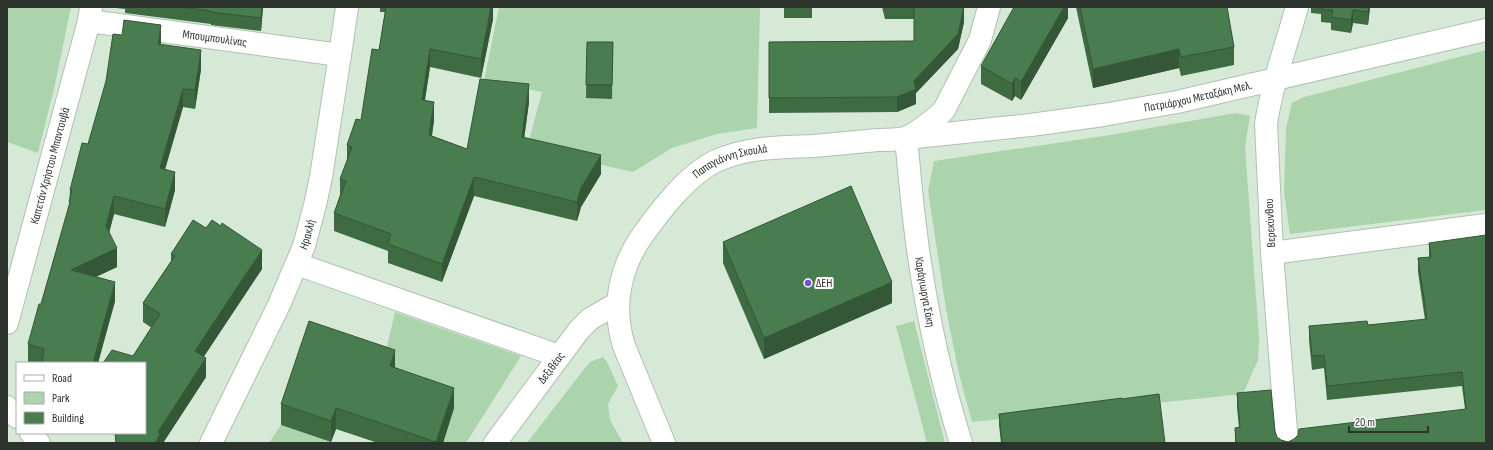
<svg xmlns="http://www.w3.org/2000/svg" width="1493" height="450" viewBox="0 0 1493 450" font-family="'Sofia Sans Condensed',sans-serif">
  <rect width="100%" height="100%" fill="#d6e9d7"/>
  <!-- green -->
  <g fill="#abd4ad">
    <polygon points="7,7 71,7 54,89 38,153 7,142"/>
    <polygon points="499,7 760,7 757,128 717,134 672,148 633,172 527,148 542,92 484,81"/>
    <polygon points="1486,50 1486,210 1290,234 1284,192 1286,128 1292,103 1304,97"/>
    <polygon points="1236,113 1250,116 1245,147 1259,338 1258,360 1243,394 972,422 959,374 946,309 928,191 934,161 1110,135"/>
    <polygon points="395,312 521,356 466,443 443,443 454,409 390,387 385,355"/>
    <polygon points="914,321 945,443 927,443 896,326"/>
    <polygon points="603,357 607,362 618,386 608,404 610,420 623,443 527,443 581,373 590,362"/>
    <polygon points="281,425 333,443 269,443"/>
  </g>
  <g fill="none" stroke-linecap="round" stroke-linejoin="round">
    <defs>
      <g id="minor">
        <path id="s1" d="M 89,21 L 340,55"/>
        <polyline points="1272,253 1486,225"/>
        <polyline points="297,264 559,356"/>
        <path id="s2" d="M 7,323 L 89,21 L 91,7"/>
        <polyline points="7,407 17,417"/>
        <polyline points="31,433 39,443"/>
        <path id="s3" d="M 211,443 L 278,307 L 304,246 L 315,205 L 321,177 L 340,55 L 347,7"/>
        <path id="s4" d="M 495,443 L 579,330 L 590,319 L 618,303"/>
        <path id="s5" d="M 961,443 C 942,382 928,319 919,256 C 913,217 910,178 906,138 L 1031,125 L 1103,115 L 1177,102 L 1486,30"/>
        <path d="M 1287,443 L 1272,253 L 1266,124 C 1272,84 1286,46 1297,7"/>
      </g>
      <g id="tertiary">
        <path id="s6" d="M 664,443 L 624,346 C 612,308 619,269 642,236 C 660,211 687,175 716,161 C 746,147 782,147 814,146 C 836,144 857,142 878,140 C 887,140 897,140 905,138 C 913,136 938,117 944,110 L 980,40 L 989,7"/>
      </g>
    </defs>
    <!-- minor casing -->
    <use href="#minor" stroke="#afc1b0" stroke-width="24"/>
    <!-- tertiary casing -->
    <use href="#tertiary" stroke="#afc1b0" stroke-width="24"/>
    <!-- minor -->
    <use href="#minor" stroke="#fff" stroke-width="22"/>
    <!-- tertiary -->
    <use href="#tertiary" stroke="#fff" stroke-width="22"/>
  </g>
  <!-- wall -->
  <g fill="#3f6b43">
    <polygon points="116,7 263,7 261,31 211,25 211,24 125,13 125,9 116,8"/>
    <polygon points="380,7 493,7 493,19 481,78 430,67 425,100 434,120 432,136 467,149 529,102 524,137 601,174 581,207 577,221 474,196 442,282 388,263 388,251 334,231 334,213 340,195 340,179 347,161 347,145 361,120 379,50 385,12 380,12"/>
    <rect x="784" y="7" width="28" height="11"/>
    <polygon points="882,7 964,7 964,22 958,49 916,93 916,104 897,112 769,113 769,42 914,41 914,19 885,19"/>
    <polygon points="1068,7 1068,18 1021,100 1015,96 1012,101 981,84 981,66"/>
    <polygon points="1076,7 1227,7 1234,47 1234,65 1181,76 1179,68 1093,88"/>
    <polygon points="1311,7 1370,7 1368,25 1353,23 1351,33 1331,30 1331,23 1321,22 1321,14 1311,13"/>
    <polygon points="587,42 613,42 612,99 586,98"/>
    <polygon points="161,44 201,69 195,109 183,107 165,169 175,190 165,227 114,214 109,232 117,267 96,277 115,301 98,363 28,363 28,344 41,304 69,209 70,190 88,144"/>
    <polygon points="723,242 892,303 764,359 723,263"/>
    <polygon points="1429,243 1486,443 1235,443 1235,428 1239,428 1237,407 1237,393 1275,431 1277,437 1281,440 1288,442 1465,409 1462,386 1327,400 1324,368 1312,370 1309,340 1309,326 1368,325 1425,320 1418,272 1418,258 1429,257"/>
    <polygon points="171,254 262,269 204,356 206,377 163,443 115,443 133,356 152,328 143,322 143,303 171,261"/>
    <polygon points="395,368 454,408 443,443 378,443 336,429 331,442 281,425 281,404"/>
    <polygon points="999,414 1165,443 1001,443 999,425"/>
  </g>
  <!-- shaded-wall -->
  <g fill="#335737">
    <polygon points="262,7 263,7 261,31 261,18"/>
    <polygon points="491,7 493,7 493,19 481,78 481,59"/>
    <polygon points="964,7 964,22 958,49 916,93 916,104 897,112 897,97"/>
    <polygon points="1064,7 1068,7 1068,18 1021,100 1021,82"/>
    <polygon points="1369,7 1370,7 1368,25 1368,12"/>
    <polygon points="1353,10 1353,23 1351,33 1351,20"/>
    <polygon points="161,25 161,43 158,63 158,44"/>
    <polygon points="430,49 430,67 422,118 422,100"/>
    <polygon points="1179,49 1179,68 1093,88 1093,69"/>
    <polygon points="201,50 201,69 195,109 195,90"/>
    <polygon points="1015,78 1015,96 1012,101 1012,84"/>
    <polygon points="529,84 529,102 522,155 522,137"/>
    <polygon points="183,89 183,107 160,187 160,168"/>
    <polygon points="434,102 434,120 429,154 429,135"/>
    <polygon points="601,155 601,174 581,207 577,221 577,202 581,188"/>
    <polygon points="175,172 175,190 165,227 165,209"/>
    <polygon points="474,177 474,196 442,282 442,264"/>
    <polygon points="114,196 114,214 106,245 106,226"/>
    <polygon points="117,248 117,267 71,288 71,270"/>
    <polygon points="262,250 262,269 195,370 195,351"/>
    <polygon points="115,282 115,301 98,363 93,363"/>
    <polygon points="892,282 892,303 764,359 764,338"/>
    <polygon points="395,350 395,371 390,366"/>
    <polygon points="206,358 206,377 163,443 155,443 158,432"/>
    <polygon points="454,388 454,408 443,443 436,443"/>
    <polygon points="336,408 336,429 331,442 331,421"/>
  </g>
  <!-- building -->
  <g fill="#497c4e" stroke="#335737">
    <polygon points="181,7 262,7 261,18 211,12 211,11"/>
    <polygon points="386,7 491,7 481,59 430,49 422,100 434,102 429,135 467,149 480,79 529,84 522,137 601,155 581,188 577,202 474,177 442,264 388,244 391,234 334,213 346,181 340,179 352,147 347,145 356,119 361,120 372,49 379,50"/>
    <polygon points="914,7 964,7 958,34 914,81 916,89 897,97 769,98 769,42 914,41"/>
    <polygon points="1014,7 1064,7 1021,82 1015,78 1012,84 981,66"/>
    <polygon points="1080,7 1227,7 1234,47 1181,57 1179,49 1093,69"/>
    <polygon points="1321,7 1369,7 1368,12 1353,10 1351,20 1331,17 1333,10 1321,9"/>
    <polygon points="124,20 161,25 158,44 201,50 195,90 183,89 160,168 175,172 165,209 114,196 106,226 117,248 71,270 115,282 93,363 42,363 44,349 28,344 39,304 41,304 70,202 69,202 72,190 70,190 82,143 88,144 106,81 113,34 122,35"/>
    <polygon points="587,42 613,42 612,85 586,85"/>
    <polygon points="851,186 892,282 764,338 723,242"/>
    <polygon points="193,220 206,228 212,220 221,226 222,223 262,250 195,351 206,358 158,432 160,434 155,443 116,443 115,433 145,433 145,363 103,363 112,350 133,356 160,314 143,303 175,256 171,254"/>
    <polygon points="1486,235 1486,443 1236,443 1235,428 1240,427 1237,393 1271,390 1275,431 1277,437 1281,440 1288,442 1294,439 1298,435 1299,429 1466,409 1462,372 1327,386 1324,355 1312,356 1309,326 1367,321 1368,325 1427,319 1418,258 1431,257 1429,243"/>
    <polygon points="309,321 395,350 390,366 454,388 436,442 336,408 331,421 281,404"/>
    <polygon points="1159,394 1165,443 1002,443 999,414 1122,398 1122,399"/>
  </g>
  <!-- markers -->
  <circle fill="#7252cc" stroke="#fff" stroke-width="1.5" cx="808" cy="283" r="4"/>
  <g text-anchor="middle" stroke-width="4" stroke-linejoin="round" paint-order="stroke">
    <!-- street labels -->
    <g font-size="12" fill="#2d342e" stroke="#fff">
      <text dy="4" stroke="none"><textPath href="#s1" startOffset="127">Μπουμπουλίνας</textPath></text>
      <text dy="4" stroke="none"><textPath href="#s5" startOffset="606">Πατριάρχου Μεταξάκη Μελ.</textPath></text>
      <text dy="4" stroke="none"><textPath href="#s2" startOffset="163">Καπετάν Χρήστου Μπαντουβά</textPath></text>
      <text dy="4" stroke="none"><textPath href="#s6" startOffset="340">Παπαγιάννη Σκουλά</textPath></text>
      <text transform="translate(1270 223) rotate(-93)" y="4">Βερεκύνθου</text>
      <text dy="4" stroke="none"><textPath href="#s3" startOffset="230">Ηρακλή</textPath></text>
      <text transform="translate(925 292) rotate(80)" y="4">Καράγιωργα Σάκη</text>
      <text dy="4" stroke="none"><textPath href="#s4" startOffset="94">Δεξιθέας</textPath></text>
    </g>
    <!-- poi labels -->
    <g font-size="12" fill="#2d342e" stroke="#fff" text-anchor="start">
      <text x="816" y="287">ΔΕΗ</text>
    </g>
  </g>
  <!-- border -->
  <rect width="1493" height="450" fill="none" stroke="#2d342e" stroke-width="16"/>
  <!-- legend -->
  <rect x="16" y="362" width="130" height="72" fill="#ffffff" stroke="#abaeab"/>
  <rect x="24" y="375" width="20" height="6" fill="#ffffff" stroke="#abaeab"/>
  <text x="52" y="382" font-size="12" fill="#2d342e">Road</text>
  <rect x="24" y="392" width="20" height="12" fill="#abd4ad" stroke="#abaeab"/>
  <text x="52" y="402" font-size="12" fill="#2d342e">Park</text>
  <rect x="24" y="412" width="20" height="12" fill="#497c4e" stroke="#abaeab"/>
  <text x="52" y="422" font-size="12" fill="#2d342e">Building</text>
  <!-- scale -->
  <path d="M1349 426v6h79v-6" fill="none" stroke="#2d342e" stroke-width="2"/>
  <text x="1355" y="426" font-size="12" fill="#2d342e" stroke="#ffffff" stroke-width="3" paint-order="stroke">20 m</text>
</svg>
